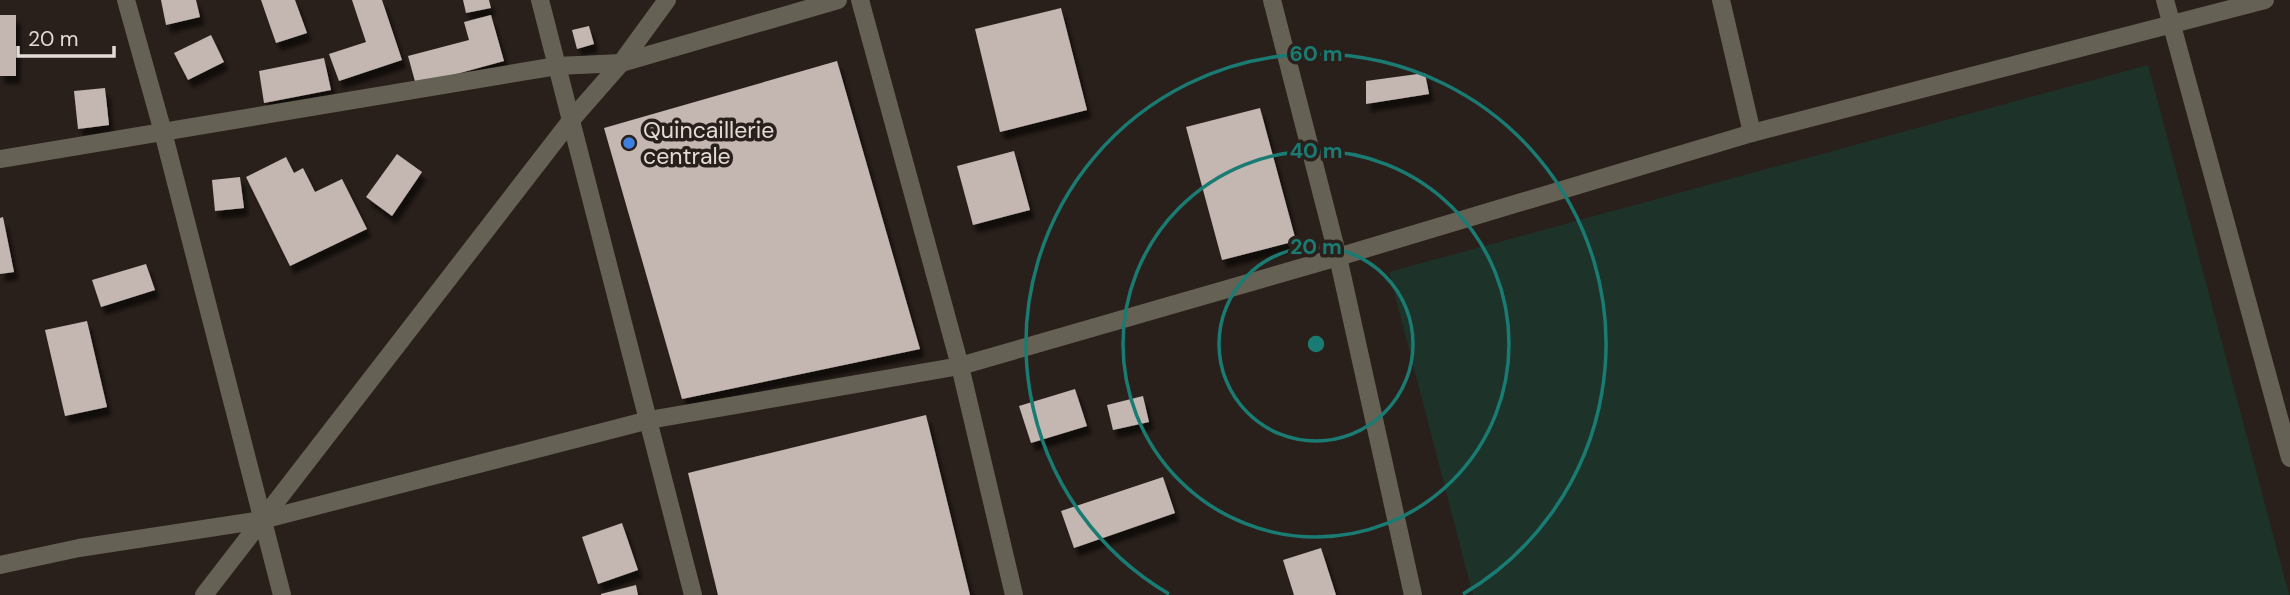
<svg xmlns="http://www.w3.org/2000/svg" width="2290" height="595" viewBox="0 0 2290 595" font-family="'DM Sans',sans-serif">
  <defs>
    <filter id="shadow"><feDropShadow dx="4.5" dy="8" stdDeviation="2" flood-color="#0009"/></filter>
  </defs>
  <rect width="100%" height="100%" fill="#2a201b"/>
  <!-- green -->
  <polygon fill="#1d3228" points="2148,65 2289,595 1473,595 1389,272"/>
  <!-- building -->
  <g fill="#c4b7b1" filter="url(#shadow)">
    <polygon points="161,0 196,0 200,17 166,25"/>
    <polygon points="261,0 295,0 307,33 276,43"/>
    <polygon points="352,0 382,0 402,60 339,81 329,54 366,42"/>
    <polygon points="463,0 489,0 491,8 466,13"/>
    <polygon points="1061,8 1087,110 1000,132 975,29"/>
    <rect x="0" y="15" width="16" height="61"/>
    <polygon points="491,15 504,61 416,85 408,56 469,40 464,22"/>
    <polygon points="589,26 594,44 577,49 572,30"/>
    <polygon points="211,35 224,62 188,80 174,53"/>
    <polygon points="324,58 331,90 264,103 259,71"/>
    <polygon points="837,61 920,349 682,399 604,128"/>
    <polygon points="1425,73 1429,94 1366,104 1366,81"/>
    <polygon points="105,88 109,125 78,129 74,91"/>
    <polygon points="1260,108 1296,241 1222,260 1186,127"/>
    <polygon points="1014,151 1030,210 973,225 957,166"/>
    <polygon points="397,154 422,172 392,216 366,197"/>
    <polygon points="286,157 294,173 303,168 315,192 342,179 367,229 290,266 246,177"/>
    <polygon points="240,177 244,208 215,211 212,180"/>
    <polygon points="3,217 14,272 0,274 0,218"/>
    <polygon points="146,264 155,290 101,307 92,280"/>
    <polygon points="87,321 107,407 65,416 45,330"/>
    <polygon points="1075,389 1087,426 1031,443 1019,406"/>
    <polygon points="1143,396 1149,422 1113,430 1107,405"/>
    <polygon points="926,415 970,595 718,595 688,473"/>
    <polygon points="1163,477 1175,513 1074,548 1061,511"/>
    <polygon points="622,523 638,570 598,584 582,537"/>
    <polygon points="1321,548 1336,595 1294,595 1283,560"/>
    <polygon points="636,585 638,595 601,595 601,594"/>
  </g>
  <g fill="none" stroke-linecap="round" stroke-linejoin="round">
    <!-- minor -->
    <g stroke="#656155" stroke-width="18">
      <polyline points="126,0 163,132 282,595"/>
      <polyline points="540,0 693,595"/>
      <polyline points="860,0 960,366 1014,595"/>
      <polyline points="1272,0 1338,257 1413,595"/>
      <polyline points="1721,0 1752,133"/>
      <polyline points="2165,0 2290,458"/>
      <polyline points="0,159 557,66 621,63 838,0"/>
      <polyline points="0,565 79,548 262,520 649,420 960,366 1338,257 1752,133 2265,0"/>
      <polyline points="204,595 572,119 621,63 667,0"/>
    </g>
  </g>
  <!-- distance rings -->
  <g fill="none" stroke="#1a7b73" stroke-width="3.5">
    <circle cx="1316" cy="344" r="97"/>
    <circle cx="1316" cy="344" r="193"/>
    <path d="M1169 594A290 290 0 1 1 1463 594"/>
  </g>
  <!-- markers -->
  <circle fill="#3f7fe0" stroke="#2a201b" stroke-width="2.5" cx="629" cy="143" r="7"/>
  <g text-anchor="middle" stroke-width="7" stroke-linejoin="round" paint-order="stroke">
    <!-- poi labels -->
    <g font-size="23" fill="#e2dbd8" stroke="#2a201b" text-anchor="start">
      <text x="643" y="138">Quincaillerie<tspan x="643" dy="26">centrale</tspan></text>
    </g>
  </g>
  <circle cx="1316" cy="344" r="10" fill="#1a7b73" stroke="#2a201b" stroke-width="3.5"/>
  <g font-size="21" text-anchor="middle" font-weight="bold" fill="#1a7b73" stroke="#2a201b" stroke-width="7" stroke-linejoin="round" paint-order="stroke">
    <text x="1316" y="61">60 m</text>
    <text x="1316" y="158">40 m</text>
    <text x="1316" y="254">20 m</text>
  </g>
  <!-- scale -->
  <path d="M18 46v10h96v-10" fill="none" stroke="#e2dbd8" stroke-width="3.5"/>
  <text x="28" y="46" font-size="21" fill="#e2dbd8" stroke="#2a201b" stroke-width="5" paint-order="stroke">20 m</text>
</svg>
